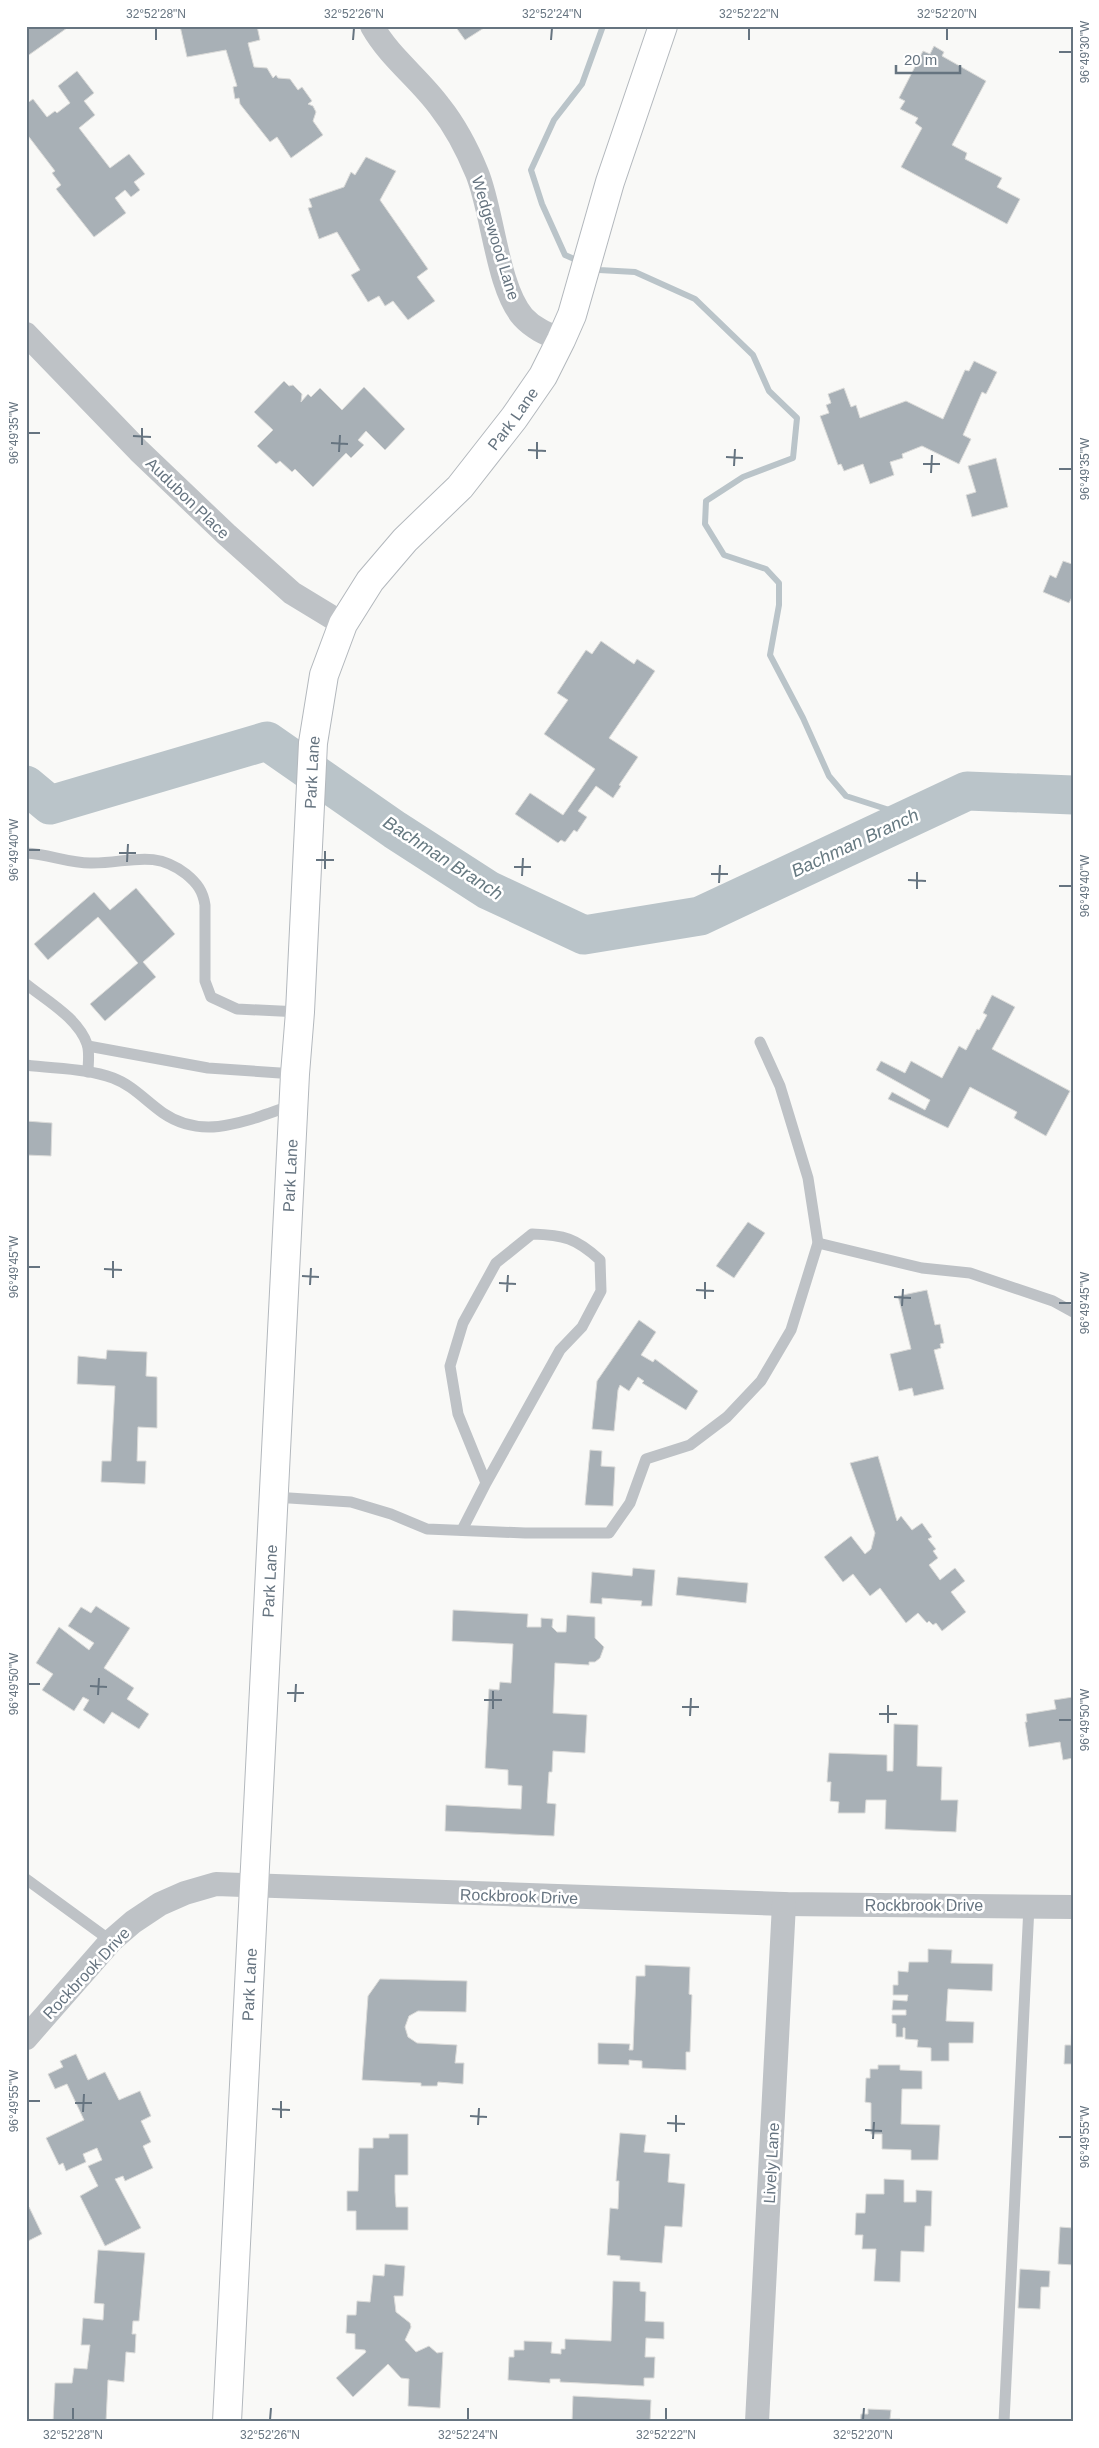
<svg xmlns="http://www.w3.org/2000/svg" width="1099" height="2448" viewBox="0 0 1099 2448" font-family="Arial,sans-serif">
  <rect width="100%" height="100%" fill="#f9f9f7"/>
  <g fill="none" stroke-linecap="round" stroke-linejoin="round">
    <!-- stream -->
    <g stroke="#bac4c9" stroke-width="6">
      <polyline points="581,262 565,255 542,204 531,170 554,120 582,84 603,26"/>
      <polyline points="592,267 599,270 635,272 695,299 753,355 769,391 797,418 793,458 743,477 706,501 705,524 724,555 766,569 779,583 779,605 770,655 803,718 829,776 846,796 911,817"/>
    </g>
    <!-- river -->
    <polyline stroke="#bac4c9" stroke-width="39" points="26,785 50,805 267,741 395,830 488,890 584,935 700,916 967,791 1073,795"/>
  </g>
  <!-- building -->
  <g fill="#a8b0b6" stroke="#dbdbd9">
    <polygon points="26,26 66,26 67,28 26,57"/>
    <polygon points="180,26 257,26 260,40 248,43 254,67 267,68 273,78 276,75 278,78 290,79 298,90 302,87 312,101 308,104 313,106 316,112 313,121 323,135 291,158 277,137 270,142 240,104 239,98 235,99 233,87 237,86 226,50 187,57"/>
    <polygon points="455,26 487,26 465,40"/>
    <polygon points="934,46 944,52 942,56 986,81 952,145 967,153 965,159 1002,178 997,187 1020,199 1007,224 901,167 922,128 915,123 918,118 900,109 905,101 899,98 923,51 930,54"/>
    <polygon points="77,71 94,93 84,101 95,115 79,128 110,168 129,154 145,174 134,182 140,190 131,197 125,190 115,198 126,213 94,237 56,189 61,185 52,173 55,171 26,133 26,104 33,99 47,117 55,111 57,113 70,103 58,86"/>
    <polygon points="366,157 396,171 380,200 428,269 417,277 435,301 408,320 393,301 385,306 379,296 368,302 351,275 360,270 337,232 319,239 308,208 312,207 309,199 344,187 351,172 355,175"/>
    <polygon points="974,361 997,372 986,394 982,392 963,435 971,439 959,464 922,446 902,454 903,458 890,462 894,475 870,484 863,464 844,471 841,464 838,465 820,416 829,413 826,405 831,403 828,394 844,388 851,407 856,405 860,418 906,401 943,419 965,370 969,371"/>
    <polygon points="284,381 289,386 293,385 302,394 301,402 308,394 311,397 320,388 342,410 364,387 405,429 385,450 366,431 358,440 364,445 351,458 346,453 313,487 295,469 292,472 280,461 276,464 257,446 273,430 254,412"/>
    <polygon points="996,458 1008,507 972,517 966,495 976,492 968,466"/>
    <polygon points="1063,561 1072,564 1073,562 1073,595 1069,603 1043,592 1050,575 1056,578"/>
    <polygon points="601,641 634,664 637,659 655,671 609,738 638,757 619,785 621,786 613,798 596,786 578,811 587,817 577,832 574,830 565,842 561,840 558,843 515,814 530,793 563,815 595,769 544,734 568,700 557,693 586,650 592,654"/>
    <polygon points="136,888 175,934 143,962 156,977 105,1021 90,1004 138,963 98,917 48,960 34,944 94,892 110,910"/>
    <polygon points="992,995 1015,1007 992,1049 1070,1091 1046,1136 1014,1118 1017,1112 970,1087 948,1128 888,1099 892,1092 925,1110 930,1100 876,1070 881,1061 905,1073 911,1061 942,1078 959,1046 966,1050 977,1029 979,1030 987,1015 983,1013"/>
    <polygon points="26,1121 52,1123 51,1156 26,1155"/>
    <polygon points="748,1222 765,1233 734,1278 716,1266"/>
    <polygon points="927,1290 935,1325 940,1324 944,1343 940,1344 941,1348 934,1350 944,1389 914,1396 912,1388 899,1391 890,1354 911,1349 898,1296"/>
    <polygon points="639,1320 656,1332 641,1355 653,1362 655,1359 698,1391 686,1410 642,1383 644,1381 638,1377 629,1391 620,1385 618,1390 614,1431 592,1429 597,1381"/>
    <polygon points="107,1350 147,1352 146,1376 157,1377 157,1428 138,1427 137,1461 146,1461 145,1484 101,1482 102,1461 111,1461 115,1386 77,1384 78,1356 106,1359"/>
    <polygon points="590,1450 602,1451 601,1466 615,1467 613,1506 585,1505"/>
    <polygon points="878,1456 897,1521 901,1516 912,1530 922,1523 932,1537 928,1539 936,1549 933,1551 938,1558 929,1565 940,1580 955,1568 965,1581 951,1592 966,1612 942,1631 936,1623 933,1625 929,1621 927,1623 918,1613 906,1623 880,1588 870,1596 853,1574 843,1582 824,1557 851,1536 865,1554 871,1549 875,1533 850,1463"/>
    <polygon points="633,1568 655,1570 652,1606 641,1606 642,1601 602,1598 602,1604 590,1603 592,1572 632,1576"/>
    <polygon points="678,1577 748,1583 746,1603 676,1595"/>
    <polygon points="96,1606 130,1628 104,1668 134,1688 127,1699 149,1714 139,1729 112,1712 104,1724 83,1710 89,1700 83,1697 74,1711 42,1690 53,1674 36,1663 59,1627 89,1650 94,1643 68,1626 81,1607 91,1613"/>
    <polygon points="453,1610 528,1614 527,1627 541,1627 541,1618 553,1619 552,1627 557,1632 566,1632 567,1615 595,1617 595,1638 604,1647 600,1658 595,1662 589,1662 589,1665 555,1663 553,1713 587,1715 585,1753 553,1751 552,1772 549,1772 547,1803 556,1804 554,1836 445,1831 446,1805 521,1809 522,1786 508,1785 508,1770 485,1768 489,1689 499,1690 500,1682 511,1683 513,1644 452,1641"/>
    <polygon points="1073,1697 1073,1758 1063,1760 1060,1742 1029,1747 1025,1722 1027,1722 1026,1714 1056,1709 1054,1700"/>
    <polygon points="894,1724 918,1725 917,1766 942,1767 941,1800 958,1800 956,1832 885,1829 886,1800 866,1800 865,1813 838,1813 839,1802 830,1801 831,1782 827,1782 829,1753 887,1755 887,1771 893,1771"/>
    <polygon points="928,1949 952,1950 951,1963 993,1964 992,1991 948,1989 946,2021 974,2022 973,2043 949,2043 949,2061 931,2061 931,2048 917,2047 918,2040 905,2039 905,2028 903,2028 903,2037 896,2037 896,2024 892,2023 892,2015 906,2015 906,2010 892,2010 893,2000 907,2001 908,1995 893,1995 893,1985 898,1985 898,1971 908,1972 909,1962 928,1962"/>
    <polygon points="645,1965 690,1967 689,1994 692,1995 690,2052 686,2052 686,2070 642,2068 642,2061 629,2060 629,2065 598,2064 598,2043 630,2044 629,2050 633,2050 636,1976 645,1976"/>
    <polygon points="380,1979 467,1981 466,2012 418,2011 409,2016 405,2027 408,2037 417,2043 457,2045 455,2063 464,2063 463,2084 438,2082 437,2086 421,2086 421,2083 362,2080 368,1996"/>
    <polygon points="1073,1998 1073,2064 1064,2064 1065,2045 1071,2045"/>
    <polygon points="76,2054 88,2080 105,2072 119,2100 140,2091 151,2116 141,2121 151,2142 143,2146 153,2168 125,2181 123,2176 115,2179 141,2228 105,2246 80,2196 98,2186 88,2166 102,2160 97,2148 83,2154 86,2162 66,2171 63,2163 59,2165 46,2138 84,2120 67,2084 55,2089 48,2074 63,2067 60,2061"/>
    <polygon points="878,2065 900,2065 900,2070 922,2071 922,2089 902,2089 901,2124 940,2125 938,2160 911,2160 911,2150 882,2149 882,2134 871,2134 871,2103 865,2102 866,2078 870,2078 870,2069 878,2069"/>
    <polygon points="620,2133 646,2135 644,2152 670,2154 668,2182 685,2184 682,2227 665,2226 662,2263 620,2260 620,2256 607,2255 610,2208 618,2209 619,2181 616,2181"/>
    <polygon points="389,2134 408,2134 408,2175 395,2175 395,2192 396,2207 408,2207 408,2230 356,2230 356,2211 347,2211 347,2191 358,2191 359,2148 373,2148 373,2138 389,2138"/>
    <polygon points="884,2179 904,2180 904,2202 916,2202 916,2190 932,2191 931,2226 925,2226 924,2252 901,2251 900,2282 874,2281 876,2249 862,2249 863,2235 855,2235 856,2213 865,2213 866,2194 884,2194"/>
    <polygon points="29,2207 42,2234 26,2242 26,2208"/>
    <polygon points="1060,2227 1073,2228 1073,2265 1058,2264"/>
    <polygon points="98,2250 145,2253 139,2321 133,2321 132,2334 136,2334 135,2353 126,2352 124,2382 108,2380 106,2422 53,2422 55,2383 72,2383 74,2368 87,2369 90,2345 81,2345 83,2318 103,2320 104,2304 94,2303"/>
    <polygon points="385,2264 405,2266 403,2296 394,2296 396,2312 410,2323 411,2327 405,2340 416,2352 429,2346 437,2353 443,2352 440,2408 408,2406 409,2379 401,2378 388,2364 353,2397 336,2378 366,2352 365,2350 355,2349 355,2334 346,2333 347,2315 356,2315 357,2301 370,2302 373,2275 384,2276"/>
    <polygon points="1020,2269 1050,2271 1049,2287 1041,2287 1040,2309 1018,2308"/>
    <polygon points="613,2281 640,2282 640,2291 646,2292 645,2321 664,2322 664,2339 646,2338 645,2357 655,2357 654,2378 644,2378 644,2386 560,2382 560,2379 550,2379 550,2383 508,2380 509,2357 514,2357 514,2350 524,2350 524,2341 552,2342 551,2353 561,2354 561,2349 565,2349 565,2339 611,2341"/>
    <polygon points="573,2396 651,2400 650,2422 572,2422"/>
    <polygon points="868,2409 891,2410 890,2419 900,2419 900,2422 860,2422 861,2414 868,2414"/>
  </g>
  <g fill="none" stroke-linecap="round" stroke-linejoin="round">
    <defs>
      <g id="secondary">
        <path id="s1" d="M 227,2422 L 295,1074 L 300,1012 L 313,743 L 324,675 L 343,624 L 370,581 L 405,540 L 460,487 L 514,418 L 543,376 L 561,340 L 572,315 L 610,182 L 663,26"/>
      </g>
    </defs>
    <!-- secondary casing -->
    <use href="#secondary" stroke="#b3b8bd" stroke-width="30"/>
    <!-- lane -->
    <g stroke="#bec2c6" stroke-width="11">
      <path d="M 26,853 C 48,854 69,863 90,863 C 127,864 153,848 186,874 C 197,883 203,891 205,905 L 205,981 L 211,997 L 237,1009 L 300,1012"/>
      <path d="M 26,984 C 47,1001 78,1018 87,1044 C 90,1052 88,1063 88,1072"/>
      <polyline points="88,1046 208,1068 295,1074"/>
      <path d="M 26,1065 C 55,1069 86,1068 113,1078 C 132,1085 146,1101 163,1113 C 205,1142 250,1119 293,1105"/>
      <polyline points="818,1243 922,1268 970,1273 1053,1301 1073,1312"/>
      <polyline points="274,1497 351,1502 391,1514 427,1529 525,1533 609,1533 630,1503 646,1459 690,1445 727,1417 761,1381 791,1330 818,1243 808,1178 780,1086 760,1042"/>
      <path d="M 462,1530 L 486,1483 L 458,1414 L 450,1366 L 463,1323 L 496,1263 L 532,1234 C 564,1235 576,1238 600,1260 L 601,1291 L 582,1327 L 560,1350 L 486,1483"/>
      <polyline points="26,1879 111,1941"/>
      <polyline points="1004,2422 1029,1906"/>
    </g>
    <!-- street -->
    <g stroke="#bec2c6" stroke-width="24">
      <path d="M 372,26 C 390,58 419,78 440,107 C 455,126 468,151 477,173 C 493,212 497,287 523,317 C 534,329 547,334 561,340"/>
      <polyline points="26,334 139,451 226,534 292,593 343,624"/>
      <polyline points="26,2038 111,1941 133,1922 160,1904 185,1893 216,1884 784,1904 1073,1907"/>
      <polyline points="757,2422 784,1904"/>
    </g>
    <!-- secondary -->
    <use href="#secondary" stroke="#fff" stroke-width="28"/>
  </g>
  <!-- ticks -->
  <path fill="none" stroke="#667480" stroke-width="2" d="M 156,40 L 156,28M 353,40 L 354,28M 551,40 L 552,28M 749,40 L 749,28M 947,40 L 947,28M 1059,52 L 1072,52M 28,433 L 40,433M 133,436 L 151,437M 331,443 L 348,444M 142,445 L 142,428M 528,450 L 546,451M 339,452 L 340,435M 726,457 L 743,458M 537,459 L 537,442M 923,464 L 940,464M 734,466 L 735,449M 1059,469 L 1072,469M 931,473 L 932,455M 28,850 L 40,850M 119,853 L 136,853M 316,860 L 334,860M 127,862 L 128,844M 514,867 L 531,867M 325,869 L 325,851M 711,874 L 728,874M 522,876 L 523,858M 908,880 L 926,881M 719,883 L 720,865M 1059,886 L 1072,886M 917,889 L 917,872M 28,1267 L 40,1267M 104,1269 L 122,1270M 302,1276 L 319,1277M 113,1278 L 113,1261M 499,1283 L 516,1284M 310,1285 L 311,1268M 696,1290 L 714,1291M 507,1292 L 508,1275M 894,1297 L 911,1298M 705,1299 L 705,1282M 1059,1303 L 1072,1303M 902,1306 L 903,1289M 28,1684 L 40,1684M 90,1686 L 107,1687M 287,1693 L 304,1693M 98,1695 L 99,1678M 484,1700 L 502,1700M 295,1702 L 296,1684M 682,1707 L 699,1707M 493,1709 L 493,1691M 879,1714 L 897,1714M 690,1716 L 691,1698M 1059,1720 L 1072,1720M 888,1723 L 888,1705M 28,2101 L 40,2101M 75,2103 L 92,2103M 272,2109 L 290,2110M 83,2112 L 84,2094M 470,2116 L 487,2117M 281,2118 L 281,2101M 667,2123 L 685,2124M 478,2125 L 479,2108M 865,2130 L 882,2131M 676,2132 L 676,2115M 1059,2137 L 1072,2137M 873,2139 L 874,2122M 73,2420 L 73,2408M 270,2420 L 271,2408M 468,2420 L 468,2408M 666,2420 L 666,2408M 863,2420 L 864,2408"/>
  <g text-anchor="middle" stroke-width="5" stroke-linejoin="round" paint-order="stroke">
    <!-- street labels -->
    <g font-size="16" fill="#667480" stroke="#fff">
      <text transform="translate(496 238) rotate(73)" y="6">Wedgewood Lane</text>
      <text dy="6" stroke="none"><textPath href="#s1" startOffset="2072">Park Lane</textPath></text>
      <text transform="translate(188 498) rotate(44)" y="6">Audubon Place</text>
      <text dy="6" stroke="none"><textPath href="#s1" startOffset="1652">Park Lane</textPath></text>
      <text dy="6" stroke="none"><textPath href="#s1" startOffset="1248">Park Lane</textPath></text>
      <text dy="6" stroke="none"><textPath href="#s1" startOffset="842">Park Lane</textPath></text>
      <text transform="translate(519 1896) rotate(2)" y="6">Rockbrook Drive</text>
      <text x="924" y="1911">Rockbrook Drive</text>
      <text transform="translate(86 1973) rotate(-47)" y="6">Rockbrook Drive</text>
      <text dy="6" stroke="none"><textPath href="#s1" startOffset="438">Park Lane</textPath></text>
      <text transform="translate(771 2163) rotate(-87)" y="6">Lively Lane</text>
    </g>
    <!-- water labels -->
    <g font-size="18" font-style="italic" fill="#667981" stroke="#fff">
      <text transform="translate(855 843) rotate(-25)" y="6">Bachman Branch</text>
      <text transform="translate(443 858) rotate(33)" y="6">Bachman Branch</text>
    </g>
  </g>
  <!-- border -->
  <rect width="1099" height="2448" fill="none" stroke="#ffffff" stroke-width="55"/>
  <!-- scale -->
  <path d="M896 65v8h64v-8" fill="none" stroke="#667480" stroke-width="2.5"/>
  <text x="904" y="65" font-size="15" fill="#667480" stroke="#ffffff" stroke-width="4" paint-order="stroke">20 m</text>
  <rect x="28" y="28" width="1044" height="2392" fill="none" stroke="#667480" stroke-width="2"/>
  <g font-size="12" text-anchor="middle" fill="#667480">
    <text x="156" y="18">32°52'28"N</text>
    <text x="354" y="18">32°52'26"N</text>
    <text x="552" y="18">32°52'24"N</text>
    <text x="749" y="18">32°52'22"N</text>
    <text x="947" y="18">32°52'20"N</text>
    <text transform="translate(1085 52) rotate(-90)" y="4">96°49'30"W</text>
    <text transform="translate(14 433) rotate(-90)" y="4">96°49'35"W</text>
    <text transform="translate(1085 469) rotate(-90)" y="4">96°49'35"W</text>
    <text transform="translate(14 850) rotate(-90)" y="4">96°49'40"W</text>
    <text transform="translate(1085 886) rotate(-90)" y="4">96°49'40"W</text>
    <text transform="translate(14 1267) rotate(-90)" y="4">96°49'45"W</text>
    <text transform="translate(1085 1303) rotate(-90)" y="4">96°49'45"W</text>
    <text transform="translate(14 1684) rotate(-90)" y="4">96°49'50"W</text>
    <text transform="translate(1085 1720) rotate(-90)" y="4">96°49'50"W</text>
    <text transform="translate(14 2101) rotate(-90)" y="4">96°49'55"W</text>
    <text transform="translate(1085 2137) rotate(-90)" y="4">96°49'55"W</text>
    <text x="73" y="2439">32°52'28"N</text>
    <text x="270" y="2439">32°52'26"N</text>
    <text x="468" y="2439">32°52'24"N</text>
    <text x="666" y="2439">32°52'22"N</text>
    <text x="863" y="2439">32°52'20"N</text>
  </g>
</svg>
